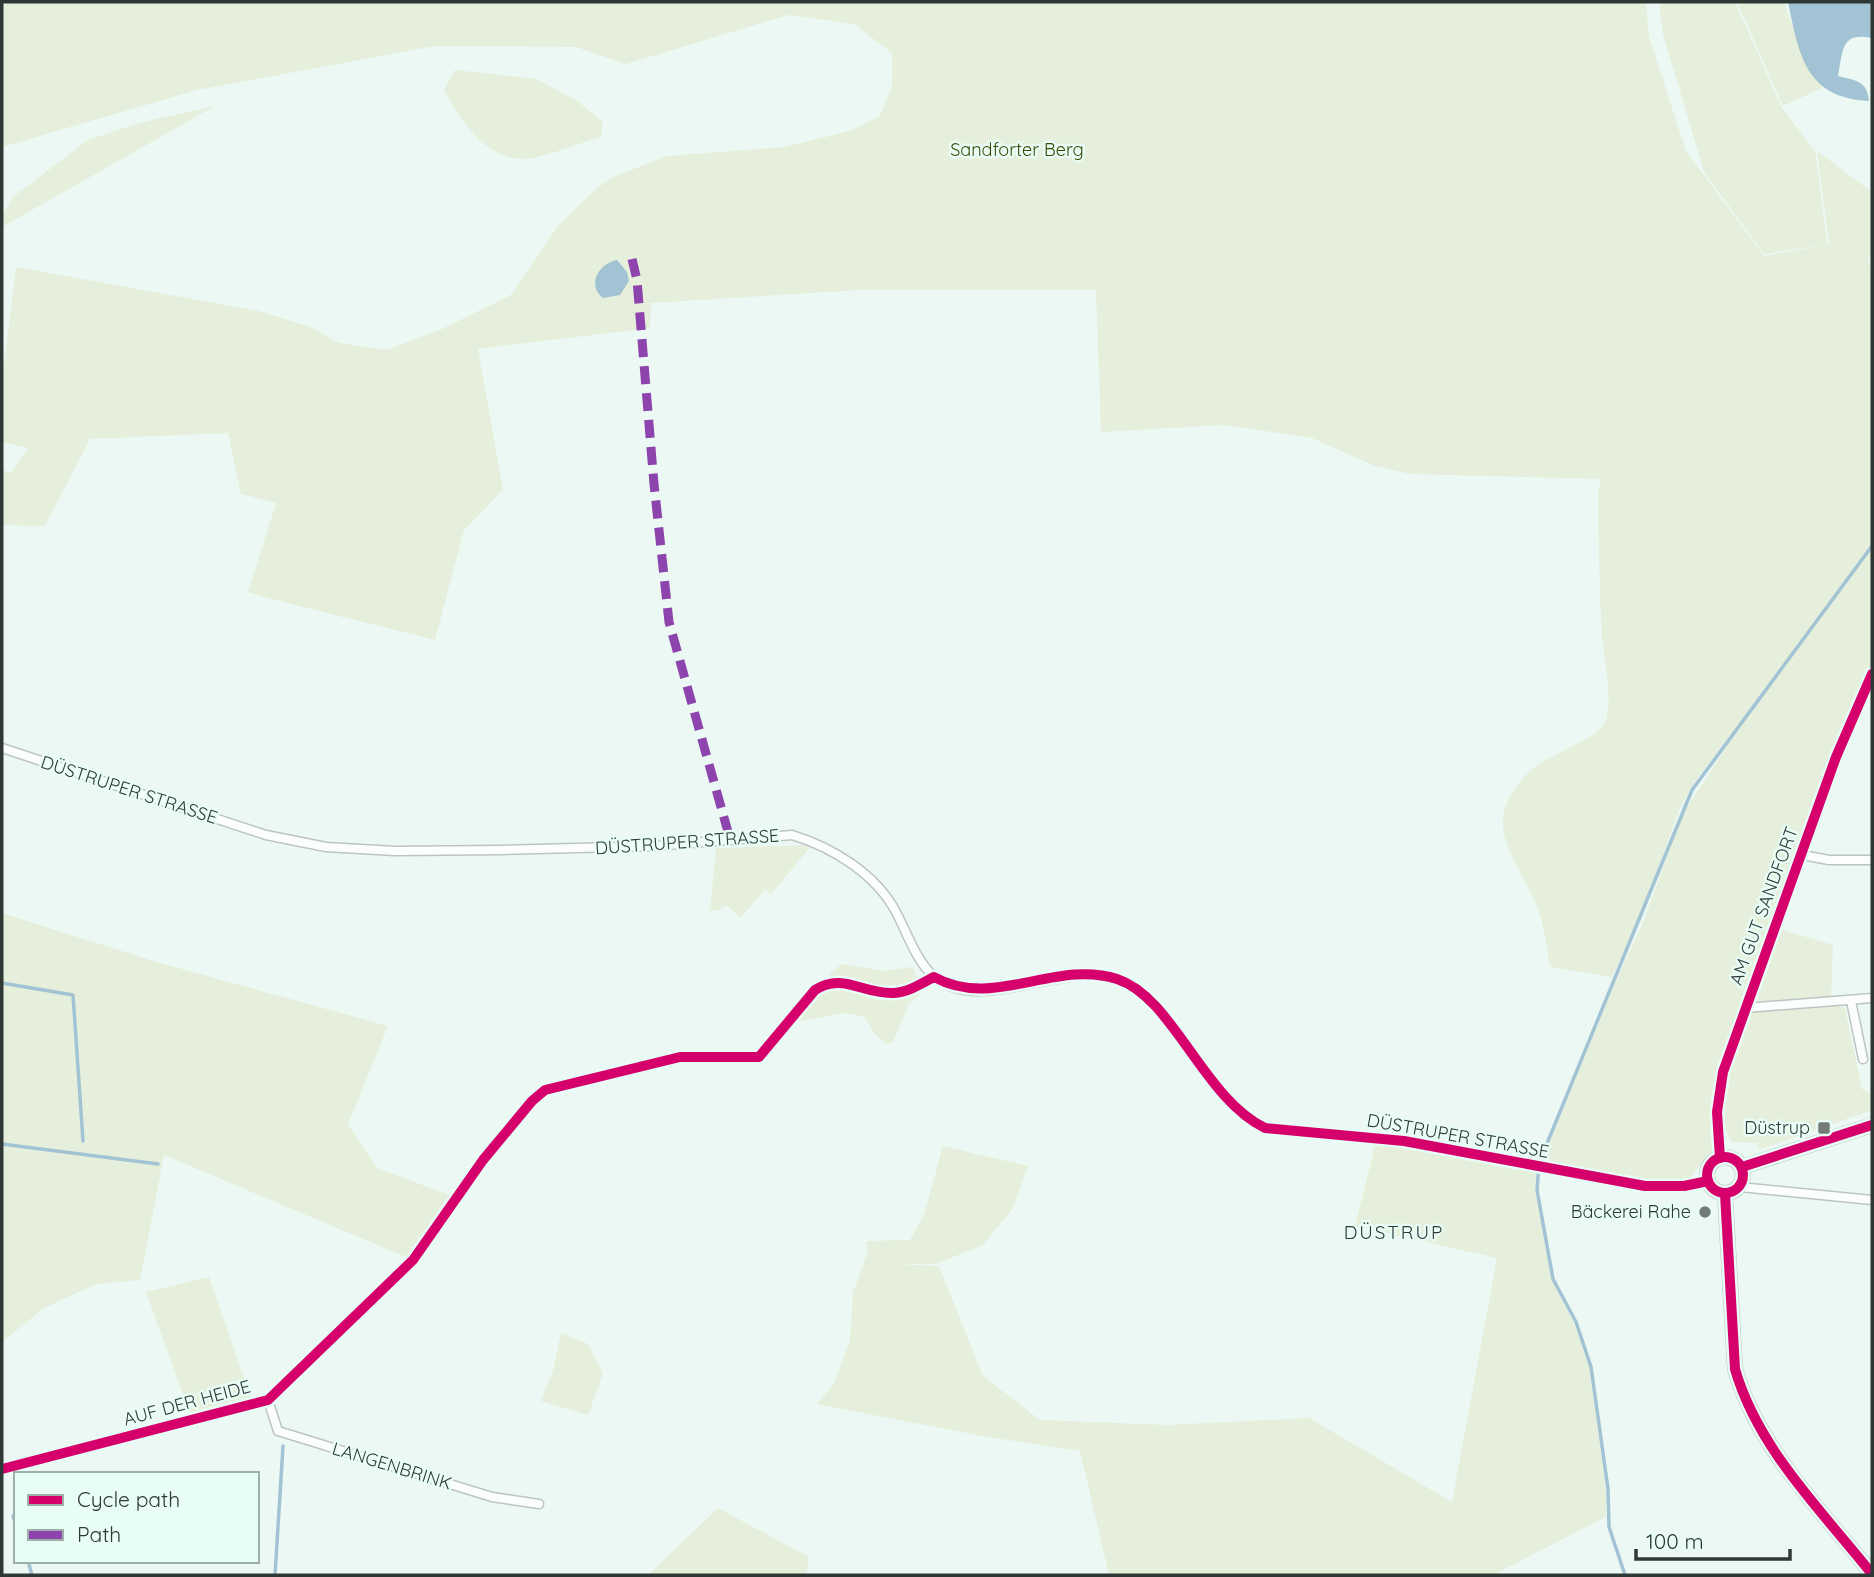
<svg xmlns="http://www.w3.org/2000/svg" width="1874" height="1577" viewBox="0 0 1874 1577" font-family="Quicksand,sans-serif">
  <rect width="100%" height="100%" fill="#ecf8f4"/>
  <!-- green -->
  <g fill="#e5efdb">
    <path d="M 2,2 L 1646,2 L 1649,37 L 1686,151 L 1764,256 L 1829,244 L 1817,151 L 1872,192 L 1872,254 L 1868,261 L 1872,272 L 1872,674 L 1853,714 L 1776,928 L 1833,945 L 1831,997 L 1845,1009 L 1862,1089 L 1872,1094 L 1872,1110 L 1759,1150 L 1758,1143 L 1731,1142 L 1725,1128 L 1712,1124 L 1713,1150 L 1688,1180 L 1645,1180 L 1541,1163 L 1617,978 L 1643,923 L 1681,817 L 1727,746 L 1726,740 L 1690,789 L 1678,813 L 1639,921 L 1612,977 L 1550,967 C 1547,950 1545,931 1540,915 C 1522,860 1473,828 1529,772 C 1546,755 1602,738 1606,720 C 1613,694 1604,662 1602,636 C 1599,588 1599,540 1598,492 L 1601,479 L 1410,474 L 1375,466 L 1312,438 L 1224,425 L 1101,432 L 1096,290 L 860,290 L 651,303 L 650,328 L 478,349 L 503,490 L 464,530 L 435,640 C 373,624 310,610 248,592 L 276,503 L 241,494 L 228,433 L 90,439 L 45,526 L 2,525 L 2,470 L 11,473 L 28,448 L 2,442 L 2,364 L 4,365 L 16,267 L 259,311 L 310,327 L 339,343 L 387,350 L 442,329 L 511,295 L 558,226 L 596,189 L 613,177 L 667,156 L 785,147 L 850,131 L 879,117 L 892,87 L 892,53 L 854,24 L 788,15 L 626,64 L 576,47 L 435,46 L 197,90 L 2,147 Z"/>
    <polygon points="1659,2 1735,2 1782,108 1815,151 1827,244 1764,254 1704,172 1663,34"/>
    <polygon points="1737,2 1784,2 1791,22 1826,86 1783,106"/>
    <path d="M 455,70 L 537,79 L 577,101 L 603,122 L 601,137 C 583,142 538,160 522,159 C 483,157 461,120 444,90 Z"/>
    <polygon points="215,106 2,227 2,216 13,197 88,140 139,123"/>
    <polygon points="812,845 771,894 765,889 741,918 726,905 717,911 710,910 716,848"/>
    <polygon points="2,913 153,961 388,1026 348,1124 377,1168 457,1198 413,1260 164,1155 140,1280 96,1284 44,1308 2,1342"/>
    <path d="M 843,964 L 883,971 L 912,967 L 923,991 L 909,1003 L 893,1042 L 887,1044 L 875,1034 L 865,1017 L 845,1013 L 795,1022 C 809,1005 825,973 843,964 Z"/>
    <polygon points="1379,1143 1536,1172 1535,1190 1552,1280 1574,1323 1589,1367 1606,1489 1606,1517 1493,1575 1109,1575 1080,1451 982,1436 817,1404 834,1384 850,1340 853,1293 867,1253 867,1241 910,1240 924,1215 943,1146 1028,1166 1013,1208 983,1245 936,1264 896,1264 939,1266 983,1376 1040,1420 1168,1425 1309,1418 1452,1502 1497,1258 1355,1226 1375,1146"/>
    <polygon points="209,1277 253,1404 192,1419 146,1292"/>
    <polygon points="561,1333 588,1344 603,1373 588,1415 541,1401 553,1371"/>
    <polygon points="718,1508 809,1557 806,1575 648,1575"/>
  </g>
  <!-- water -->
  <g fill="#a2c3d3">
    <path d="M 1788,2 L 1872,2 L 1872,38 C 1840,31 1843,52 1838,76 C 1856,81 1867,80 1869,101 C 1806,98 1799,56 1788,2 Z"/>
    <path d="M 617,260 L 627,272 L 629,281 L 620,295 L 603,298 C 586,285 599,263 617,260 Z"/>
  </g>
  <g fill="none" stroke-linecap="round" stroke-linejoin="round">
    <!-- stream -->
    <g stroke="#a2c3d3" stroke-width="3.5">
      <polyline points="2,983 73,995 83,1141"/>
      <polyline points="2,1144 158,1164"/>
      <polyline points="13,1516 16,1525"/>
      <polyline points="28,1561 32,1575"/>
      <polyline points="275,1575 283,1446"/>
      <polyline points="1625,1575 1609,1527 1608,1489 1591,1367 1576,1322 1553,1279 1537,1190 1539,1163 1692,790 1872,546"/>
    </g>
    <defs>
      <g id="street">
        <path d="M 2,748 L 266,835 L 326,847 L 395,851 L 501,850 L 655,846 L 792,835 C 832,847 876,874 896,912 C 907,933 916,960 933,976 C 979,1017 1065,959 1119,980 C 1177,1002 1202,1097 1265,1128 L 1404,1141 L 1645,1186 L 1684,1186 L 1708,1181"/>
        <polyline points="1802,855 1829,860 1872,860"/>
        <polyline points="1851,1001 1863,1059"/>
        <polyline points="1745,1008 1872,998"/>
        <polyline points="1720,1158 1717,1112 1723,1072 1836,757 1872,674"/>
        <polyline points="1740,1187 1872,1200"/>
        <polyline points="268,1400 278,1431 492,1497 539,1504"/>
        <path d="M 2,1469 L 268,1400 L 413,1260 L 483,1160 L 532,1101 L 545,1090 L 680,1057 L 759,1057 L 815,990 C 843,972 864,995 894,993 C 908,992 921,984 934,977"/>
      </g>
      <g id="secondary">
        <circle cx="1725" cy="1175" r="18"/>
        <polyline points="1742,1167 1872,1125"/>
        <path d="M 1725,1194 L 1735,1369 C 1758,1449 1822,1511 1872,1574"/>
      </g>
    </defs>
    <!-- street casing -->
    <use href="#street" stroke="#bcc5c2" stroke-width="11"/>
    <!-- secondary casing -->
    <use href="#secondary" stroke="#bcc5c2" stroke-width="16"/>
    <!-- street -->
    <use href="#street" stroke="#fcfefd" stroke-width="8"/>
    <!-- secondary -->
    <use href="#secondary" stroke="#fcfefd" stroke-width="12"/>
    <!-- quiet -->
    <polyline stroke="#8e44ad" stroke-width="9" stroke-dasharray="18 9" stroke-linecap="butt" points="632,259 637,280 654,484 669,622 730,839"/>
    <defs>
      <g id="cycleway">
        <circle cx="1725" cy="1175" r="18"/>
        <polyline points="1720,1158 1717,1112 1723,1072 1836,757 1872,674"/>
        <polyline points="1742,1167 1872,1125"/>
        <path d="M 1725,1194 L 1735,1369 C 1758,1449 1822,1511 1872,1574"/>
        <path d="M 2,1469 L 268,1400 L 413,1260 L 483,1160 L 532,1101 L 545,1090 L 680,1057 L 759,1057 L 815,990 C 843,972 864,995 894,993 C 908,992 921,984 934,977 C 993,1010 1056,959 1117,979 C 1173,997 1203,1098 1265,1128 L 1404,1141 L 1645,1186 L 1684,1186 L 1708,1181"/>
      </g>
    </defs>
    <!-- cycleway casing -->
    <use href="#cycleway" stroke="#e7fdf6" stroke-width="15"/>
    <!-- cycleway -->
    <use href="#cycleway" stroke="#d6006c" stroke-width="10"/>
  </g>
  <!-- markers -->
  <g fill="#727b78" stroke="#e7fdf6" stroke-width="2.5">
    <rect x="1817" y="1121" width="14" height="14" rx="3.5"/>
    <circle cx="1705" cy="1212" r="7"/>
  </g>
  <g text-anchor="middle" stroke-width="5" stroke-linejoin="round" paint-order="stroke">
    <!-- park labels -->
    <g font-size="18" fill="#3f4a07" stroke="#e7fdf6">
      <text x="1017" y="156">Sandforter Berg</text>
    </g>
    <!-- street labels -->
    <g font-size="18" fill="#303836" stroke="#e7fdf6">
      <text transform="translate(129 790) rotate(18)" y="6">DÜSTRUPER STRASSE</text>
      <text transform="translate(687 842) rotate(-4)" y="6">DÜSTRUPER STRASSE</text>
      <text transform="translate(1764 906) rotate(-70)" y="6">AM GUT SANDFORT</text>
      <text transform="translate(1458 1136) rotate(10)" y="6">DÜSTRUPER STRASSE</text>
      <text transform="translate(187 1403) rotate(-15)" y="6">AUF DER HEIDE</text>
      <text transform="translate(392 1466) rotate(17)" y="6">LANGENBRINK</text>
    </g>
    <!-- poi labels -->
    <g font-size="18" fill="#303836" stroke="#e7fdf6" text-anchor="end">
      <text x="1810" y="1134">Düstrup</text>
      <text x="1691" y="1218">Bäckerei Rahe</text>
    </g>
    <!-- neighbourhood labels -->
    <g font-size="19" letter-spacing="2" fill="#303836" stroke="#e7fdf6">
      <text x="1394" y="1239">DÜSTRUP</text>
    </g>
  </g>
  <!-- border -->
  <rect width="1874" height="1577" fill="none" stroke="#303836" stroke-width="7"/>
  <!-- legend -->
  <rect x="14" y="1472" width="245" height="91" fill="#e7fdf6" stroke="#9eaea9" stroke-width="2"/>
  <rect x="28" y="1495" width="35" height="10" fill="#d6006c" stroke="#9eaea9" stroke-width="2"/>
  <text x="77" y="1507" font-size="21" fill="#303836">Cycle path</text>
  <rect x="28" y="1530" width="35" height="10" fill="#8e44ad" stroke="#9eaea9" stroke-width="2"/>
  <text x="77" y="1542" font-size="21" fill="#303836">Path</text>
  <!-- scale -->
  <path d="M1636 1549v10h154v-10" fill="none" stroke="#303836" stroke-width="3.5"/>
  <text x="1646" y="1549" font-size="21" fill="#303836" stroke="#e7fdf6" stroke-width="5" paint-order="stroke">100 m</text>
</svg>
